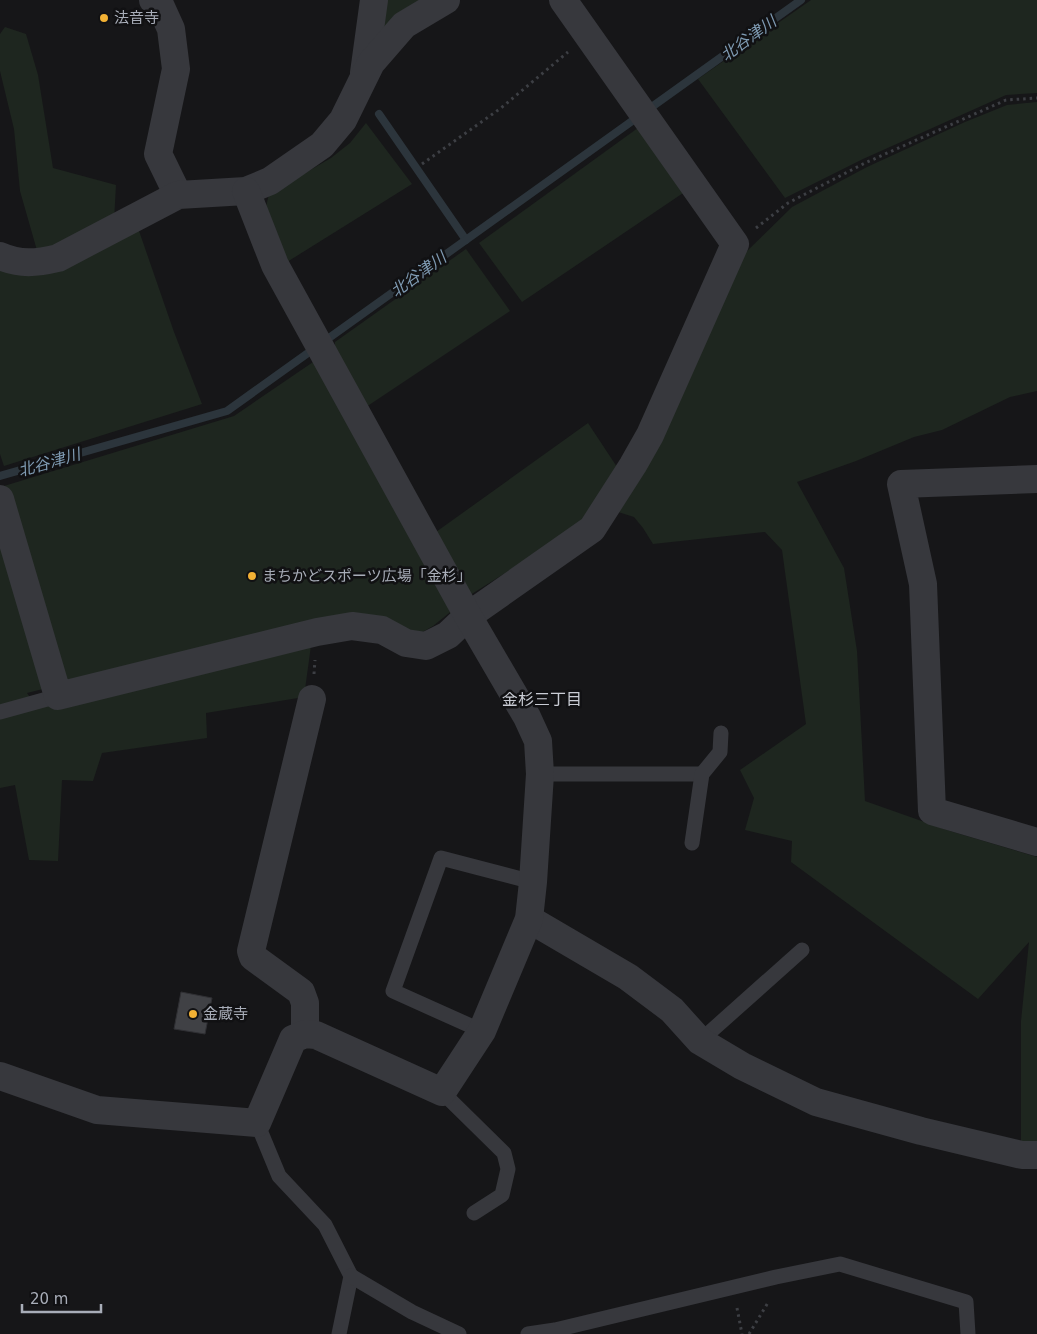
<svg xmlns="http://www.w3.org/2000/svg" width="1037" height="1334" viewBox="0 0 1037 1334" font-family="'DejaVu Sans','Noto Sans JP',sans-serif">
  <rect width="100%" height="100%" fill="#161618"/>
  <!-- green -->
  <g fill="#1e261f">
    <polygon points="379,0 434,0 371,50"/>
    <polygon points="811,0 1037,0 1037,93 1006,95 863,159 785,198 698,79"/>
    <polygon points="5,27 26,34 38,75 53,168 116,185 114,221 38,254 20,191 14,129 0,71 0,34"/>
    <polygon points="1037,102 1037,391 1010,397 942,430 914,437 856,461 797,482 844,568 857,651 865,801 950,831 1037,857 1037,1146 1021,1146 1021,1021 1029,942 978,999 791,862 792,841 745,830 754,798 740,770 806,724 782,550 765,532 653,544 643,528 634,517 615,511 743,255 792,207 867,167 965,122 1007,105"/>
    <polygon points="366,123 412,184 287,262 265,211 269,194 331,158 350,143"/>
    <polygon points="642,125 689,189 522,302 479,243"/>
    <polygon points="138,228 174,332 202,404 4,466 0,454 0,265"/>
    <polygon points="466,249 510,311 363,409 335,356 335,342"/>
    <polygon points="319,358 454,609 433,626 419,634 400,628 380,616 346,614 62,683 4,486 234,416"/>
    <polygon points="588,423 619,470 588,521 467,597 429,537"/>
    <polygon points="0,538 47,688 27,693 36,706 312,638 304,697 206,713 207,738 102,753 93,781 62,780 58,861 29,860 15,785 0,788"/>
  </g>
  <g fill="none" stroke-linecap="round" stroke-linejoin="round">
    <!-- stream -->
    <g stroke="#2c353c" stroke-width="8">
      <polyline points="379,114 466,240"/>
      <polyline points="0,476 227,411 801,0"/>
    </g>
  </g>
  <!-- building -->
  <polygon fill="#404145" stroke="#303034" points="181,992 212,998 205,1034 174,1029"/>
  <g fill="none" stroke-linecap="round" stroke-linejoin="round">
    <!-- path -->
    <g stroke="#3d3f44" stroke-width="3" stroke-dasharray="2.5 4" stroke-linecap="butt">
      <polyline points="422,164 501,108 568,52"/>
      <polyline points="756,228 788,203 865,163 1006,100 1037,98"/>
      <polyline points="314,674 315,660"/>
      <polyline points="737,1308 742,1334"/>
      <polyline points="749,1334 769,1301"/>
    </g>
    <!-- service -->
    <g stroke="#37383d" stroke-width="15">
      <polyline points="0,712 58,696"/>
      <polyline points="540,774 702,774"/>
      <polyline points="692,843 702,774 720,752 721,733"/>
      <polyline points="482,1031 393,991 441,858 533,882"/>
      <polyline points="700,1041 802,950"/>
      <polyline points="442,1092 504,1153 508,1169 502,1195 474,1213"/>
      <polyline points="257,1123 279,1176 325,1225 351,1276 339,1334"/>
      <polyline points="351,1276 412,1312 459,1334"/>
      <polyline points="528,1334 555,1330 776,1277 840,1264 966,1302 968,1334"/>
    </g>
    <!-- minor -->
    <g stroke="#37383d" stroke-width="28">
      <polyline points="153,0 161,7 171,29 176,69 158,154 178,195"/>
      <polyline points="364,73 374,0"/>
      <path d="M 0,256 C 20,265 37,263 58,258 L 178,195 L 246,191 L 270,181 L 322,145 L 343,120 L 371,63 L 404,25 L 446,0"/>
      <polyline points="1037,479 901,484 923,584 932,811 1037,842"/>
      <polyline points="0,499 58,696 317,632 352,626 382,630 406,643 426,646 448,635 468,616 592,529 633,465 650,435 735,244 563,0"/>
      <polyline points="529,919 628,977 672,1010 700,1041 742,1066 816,1102 921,1131 1022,1155 1037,1155"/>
      <polyline points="305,1034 305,1003 301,992 253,957 251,951 312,699"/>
      <polyline points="0,1076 97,1110 257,1123 293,1039 305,1034 316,1035 442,1092 482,1031 529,919 533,882 540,774 538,741 527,717 468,616 275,265 246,191"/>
    </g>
  </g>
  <!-- markers -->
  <g fill="#f2b134" stroke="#111113" stroke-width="2">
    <circle cx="104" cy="18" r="5"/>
    <circle cx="252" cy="576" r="5"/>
    <circle cx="193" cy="1014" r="5"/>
  </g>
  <g text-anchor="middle" stroke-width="5" stroke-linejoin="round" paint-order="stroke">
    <!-- poi labels -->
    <g font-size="15" fill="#a8adb8" stroke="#111113" text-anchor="start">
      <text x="114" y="23">法音寺</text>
      <text x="262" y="581">まちかどスポーツ広場「金杉」</text>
      <text x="203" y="1019">金蔵寺</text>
    </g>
    <!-- water labels -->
    <g font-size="16" font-style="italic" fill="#7f9bb3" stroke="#111113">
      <text transform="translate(748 38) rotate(-36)" y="6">北谷津川</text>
      <text transform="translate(418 274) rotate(-36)" y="6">北谷津川</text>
      <text transform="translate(49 462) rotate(-16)" y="6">北谷津川</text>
    </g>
    <!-- neighbourhood labels -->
    <g font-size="16" fill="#c9ccd4" stroke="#111113">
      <text x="542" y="705">金杉三丁目</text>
    </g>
  </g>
  <!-- scale -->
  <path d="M22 1304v8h79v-8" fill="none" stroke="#a8adb8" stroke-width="2.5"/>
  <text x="30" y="1304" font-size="15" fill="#a8adb8" stroke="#111113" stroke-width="4" paint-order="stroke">20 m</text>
</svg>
